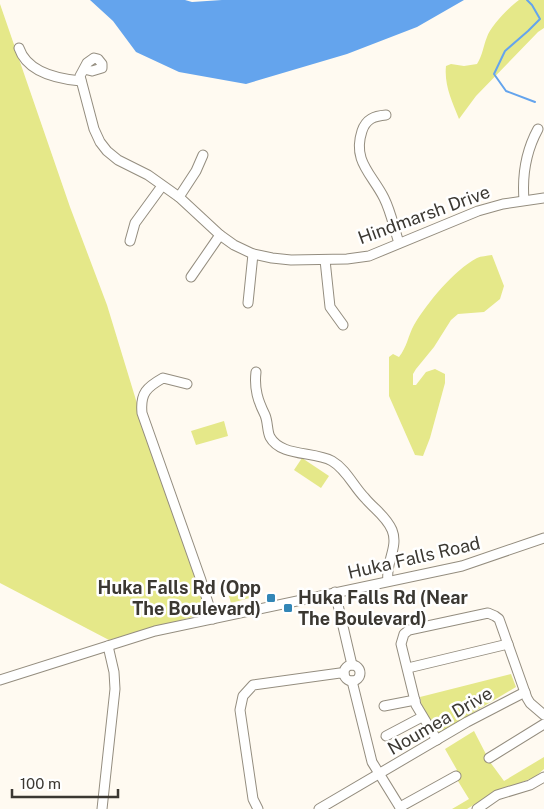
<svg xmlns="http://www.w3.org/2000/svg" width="544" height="809" viewBox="0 0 544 809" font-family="'Public Sans',sans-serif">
  <rect width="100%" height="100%" fill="#fffaf1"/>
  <!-- green -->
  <g fill="#e5e889">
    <path d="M 519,0 L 544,0 L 544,28 L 538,32 L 476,96 L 459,119 C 452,101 444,85 446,66 L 451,64 L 464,66 L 477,64 C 483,54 483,47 487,37 C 490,27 510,6 519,0 Z"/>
    <polygon points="0,4 70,207 107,305 150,446 207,613 109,640 0,583"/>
    <path d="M 492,255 L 504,286 L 500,299 L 484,312 L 458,314 L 451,320 L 434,347 L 416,369 L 413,374 L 413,385 L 416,385 L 426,372 L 435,369 L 445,374 L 445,383 L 430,438 L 423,456 L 415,455 L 389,396 L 389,357 L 393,354 L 399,357 C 407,347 408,336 414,325 C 427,303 454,270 477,258 C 481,256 487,256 492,255 Z"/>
    <polygon points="224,421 228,436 196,445 191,431"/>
    <polygon points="302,458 329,476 321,488 294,470"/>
    <polygon points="254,586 257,596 231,603 228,593"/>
    <polygon points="511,674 516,687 439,733 422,707 420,697"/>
    <polygon points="474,731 490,762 504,781 544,757 544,769 535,777 490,795 467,809 452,809 469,799 453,773 457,770 445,749"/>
  </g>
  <!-- water -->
  <polygon fill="#64a4ed" points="90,0 185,0 192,2 222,0 464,0 417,27 347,54 246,84 179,72 136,52 113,21"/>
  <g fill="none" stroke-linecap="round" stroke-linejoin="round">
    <!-- stream -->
    <polyline stroke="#64a4ed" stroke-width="2" points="527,0 532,5 540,19 528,31 505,51 494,74 506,91 535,102"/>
    <defs>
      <g id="minor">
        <path d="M 19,48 C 27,72 58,79 81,81"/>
        <polyline points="84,69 92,71 102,68 102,64 98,59 94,58 87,63 80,76 94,129 100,142 107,151 118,160 148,175 179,197 220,235 234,245 253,254 272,258 291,260 347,259 369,256 478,211 503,204 544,198"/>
        <path d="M 386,115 C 374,116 366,119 362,131 C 352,161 372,174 384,198 C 391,212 394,228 399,243"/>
        <polyline points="179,197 196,171 203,155"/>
        <path d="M 524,200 C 522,175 526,151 538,129"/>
        <polyline points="130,241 135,223 162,186"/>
        <polyline points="325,260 330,307 343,325"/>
        <polyline points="191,277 220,235"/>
        <polyline points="248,303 253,254"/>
        <path d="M 256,372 C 254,389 258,401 265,415 C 268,422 267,431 270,437 C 281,457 314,451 332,461 C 346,469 354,487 365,498 C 374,509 386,516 392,530 C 399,547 385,563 388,581"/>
        <path d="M 187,384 L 163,378 C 147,387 140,393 142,413 L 201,580 L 213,619"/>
        <polyline points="335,592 352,665"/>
        <circle cx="352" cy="673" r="8"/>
        <polyline points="408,668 508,644"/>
        <polyline points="0,680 155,631 462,566 544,538"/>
        <polyline points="352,681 372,762 401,809"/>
        <polyline points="384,706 415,700"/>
        <polyline points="386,736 422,717"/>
        <polyline points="437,740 416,705 401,644 404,634 409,630 488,613 495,616 499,619 527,698 530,703 544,715"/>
        <polyline points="489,758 544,724"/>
        <polyline points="400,807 456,776"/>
        <polyline points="102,809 115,689 114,672 108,646"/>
        <polyline points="258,809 253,799 240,710 243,696 253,685 340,673 344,674"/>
        <polyline points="319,809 467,722 525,692"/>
        <polyline points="477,809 497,795 530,785 544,777"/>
      </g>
    </defs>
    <!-- minor casing -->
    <use href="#minor" stroke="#948d7f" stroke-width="11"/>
    <!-- minor -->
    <use href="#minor" stroke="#fff" stroke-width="9"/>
  </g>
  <!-- markers -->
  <g fill="#3286b6" stroke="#fff" stroke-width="2">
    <rect x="266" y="593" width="10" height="10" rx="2.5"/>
    <rect x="283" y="603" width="10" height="10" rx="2.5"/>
  </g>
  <g text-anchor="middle" stroke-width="5" stroke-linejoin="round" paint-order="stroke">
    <!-- street labels -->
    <g font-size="18" fill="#3b3832" stroke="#fff">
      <text transform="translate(424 215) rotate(-20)" y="6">Hindmarsh Drive</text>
      <text transform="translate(414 558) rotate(-13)" y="6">Huka Falls Road</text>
      <text transform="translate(440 721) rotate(-30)" y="6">Noumea Drive</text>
    </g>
    <!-- poi labels -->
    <g font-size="18" font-weight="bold" fill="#3b3832" stroke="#fff" text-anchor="end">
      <text x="261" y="594">Huka Falls Rd (Opp<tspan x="261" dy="21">The Boulevard)</tspan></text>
      <text x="298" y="604" text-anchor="start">Huka Falls Rd (Near<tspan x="298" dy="21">The Boulevard)</tspan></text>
    </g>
  </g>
  <!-- scale -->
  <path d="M12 789v8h106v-8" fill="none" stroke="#3b3832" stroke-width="2.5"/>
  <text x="20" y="789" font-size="15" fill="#3b3832" stroke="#ffffff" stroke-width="4" paint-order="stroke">100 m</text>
</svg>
